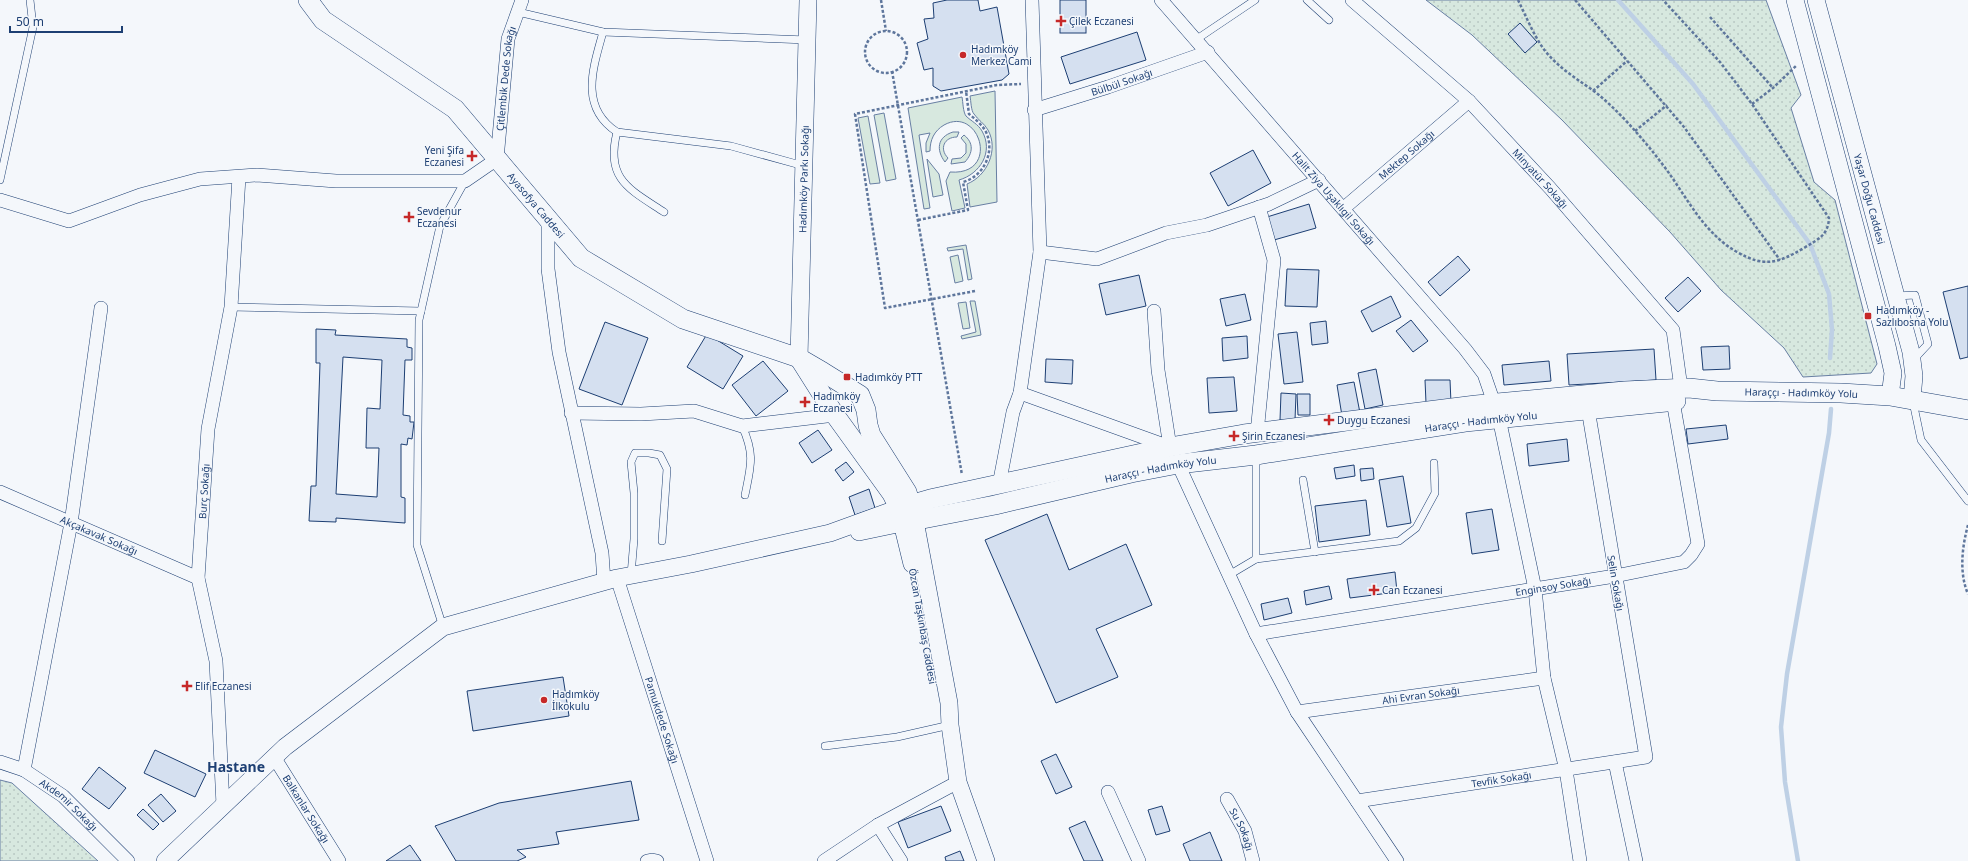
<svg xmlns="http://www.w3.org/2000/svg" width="1968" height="861" viewBox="0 0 1968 861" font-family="'Noto Sans',sans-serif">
  <defs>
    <pattern id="park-dots" width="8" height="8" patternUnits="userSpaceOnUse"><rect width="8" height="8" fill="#d7e8df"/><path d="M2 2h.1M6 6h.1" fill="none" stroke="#b8c8c3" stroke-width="1.8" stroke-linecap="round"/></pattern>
  </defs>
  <rect width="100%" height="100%" fill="#f4f7fb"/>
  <!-- green -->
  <g fill="#d7e8df" stroke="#687fa3">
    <path d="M 995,91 L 997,202 L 970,207 L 967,184 C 987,176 999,150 988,130 C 984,123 978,120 974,114 C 971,111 971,101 970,96 Z"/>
    <path d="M 962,97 C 963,102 963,112 966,116 C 971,121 978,124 982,131 C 994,152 980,174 959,180 L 965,208 L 952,211 L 946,181 L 950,172 C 1001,176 980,105 944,125 C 934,131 930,140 930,151 L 926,152 L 926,143 L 930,133 L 919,135 L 930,208 L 924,209 L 908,108 Z"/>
    <polygon points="884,113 896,179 886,181 874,115"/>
    <polygon points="868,116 880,183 870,184 858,118"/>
    <path d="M 953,132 L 959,132 L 957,137 C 944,137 939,149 948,158 L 945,162 C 936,150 937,137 953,132 Z"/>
    <path d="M 964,135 C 974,143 973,153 965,162 L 951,164 L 952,159 L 961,158 L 966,153 L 966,144 L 961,138 Z"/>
    <polygon points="927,159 939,174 943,195 933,197"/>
    <polygon points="966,245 972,279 968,280 963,249 948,251 947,248"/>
    <polygon points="958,255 963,281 955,283 950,257"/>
    <polygon points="970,301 975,301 981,335 962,339 961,336 976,332"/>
    <polygon points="966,302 970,328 963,329 958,303"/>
  </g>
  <!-- park -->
  <g fill="url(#park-dots)" stroke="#687fa3">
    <polygon points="1426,0 1766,0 1801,95 1791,108 1814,182 1835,200 1877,364 1871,373 1803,377 1784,348 1721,290 1670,232 1562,120 1472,35"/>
    <polygon points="0,780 12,783 98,861 0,861"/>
  </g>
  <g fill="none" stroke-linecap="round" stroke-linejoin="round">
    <!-- stream -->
    <g stroke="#bed0e5" stroke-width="4.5">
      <polyline points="1618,0 1693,84 1810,244 1829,294 1832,330 1830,358"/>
      <polyline points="1798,861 1785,782 1781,727 1787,674 1829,433 1831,409"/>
    </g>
  </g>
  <!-- building -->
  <g fill="#d5e0f0" stroke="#1d3f73" fill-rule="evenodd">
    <polygon points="947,0 978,0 980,11 997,7 1009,74 1002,80 941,91 933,86 933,68 924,70 917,43 928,39 924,19 934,18 933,3"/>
    <rect x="1060" y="0" width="26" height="33"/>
    <polygon points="1520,23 1537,42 1525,53 1508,34"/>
    <polygon points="1137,32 1146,60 1070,84 1061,57"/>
    <polygon points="1253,150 1271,183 1228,206 1210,173"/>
    <polygon points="1309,204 1316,228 1274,240 1267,217"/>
    <polygon points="1458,256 1470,270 1440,296 1428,282"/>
    <polygon points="1287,269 1319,270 1317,307 1285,306"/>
    <polygon points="1139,275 1146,306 1106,315 1099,284"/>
    <polygon points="1688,277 1701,291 1678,312 1665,298"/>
    <polygon points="1968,286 1968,357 1960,359 1943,292"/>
    <polygon points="1245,294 1251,320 1226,326 1220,299"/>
    <polygon points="1391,296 1401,317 1372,332 1361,311"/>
    <polygon points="1411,320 1428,341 1413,352 1396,331"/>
    <polygon points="1326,321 1328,343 1312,345 1310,323"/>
    <polygon points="605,322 648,338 622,405 579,389"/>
    <path d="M 316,329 L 336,330 L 335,335 L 407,339 L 407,347 L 412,348 L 412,360 L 405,360 L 403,415 L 410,416 L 410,422 L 414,422 L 412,439 L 408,438 L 407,445 L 401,444 L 401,497 L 405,498 L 405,523 L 336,518 L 336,522 L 309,521 L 311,486 L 316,486 L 320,363 L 316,363 ZM 343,357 L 382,360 L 380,409 L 367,408 L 366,448 L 379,448 L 377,497 L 336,494 Z"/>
    <polygon points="1297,332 1303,382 1284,384 1278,334"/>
    <polygon points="707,334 743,356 723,389 687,367"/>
    <polygon points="1247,336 1248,358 1223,361 1222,338"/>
    <polygon points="1729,346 1730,369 1703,370 1701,347"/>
    <polygon points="1654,349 1656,380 1569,385 1567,354"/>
    <polygon points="1046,359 1073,360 1072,384 1045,382"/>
    <polygon points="763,361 788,391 756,416 732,385"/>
    <polygon points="1549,361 1551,381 1504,385 1502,365"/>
    <polygon points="1376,369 1383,405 1365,409 1358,373"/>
    <polygon points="1234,377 1237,411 1209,413 1207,378"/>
    <polygon points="1425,380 1450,380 1451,403 1426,403"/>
    <polygon points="1354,382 1360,413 1342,416 1337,385"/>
    <polygon points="1281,393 1296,394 1295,420 1280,420"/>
    <polygon points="1297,394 1310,394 1310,415 1298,415"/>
    <polygon points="1726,425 1728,439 1688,444 1686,429"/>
    <polygon points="818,430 832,450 812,463 799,443"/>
    <polygon points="1567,439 1569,461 1529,466 1527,444"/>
    <polygon points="846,462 854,472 843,481 835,470"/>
    <polygon points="1354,465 1355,476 1336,479 1334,468"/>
    <polygon points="1373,468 1374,479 1361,481 1360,469"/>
    <polygon points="1403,476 1411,523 1387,527 1379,480"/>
    <polygon points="869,489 875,508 855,515 849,497"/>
    <polygon points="1366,500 1370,535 1319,542 1315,506"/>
    <polygon points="1492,509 1499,550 1472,554 1466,513"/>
    <polygon points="1047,514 1069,570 1126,544 1152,605 1096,629 1118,677 1056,703 985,540"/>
    <polygon points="1395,572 1397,592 1350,598 1347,579"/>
    <polygon points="1329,586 1332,599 1306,605 1304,591"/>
    <polygon points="1288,598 1292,613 1264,620 1261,604"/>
    <polygon points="563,677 569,716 473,731 467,691"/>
    <polygon points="155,750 206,774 195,797 144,773"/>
    <polygon points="1056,754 1072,787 1056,794 1041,761"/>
    <polygon points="99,767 126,788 109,809 82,789"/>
    <polygon points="631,781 639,820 556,832 559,844 517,850 526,857 517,861 456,861 435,826 499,803"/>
    <polygon points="161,794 176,811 163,822 148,805"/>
    <polygon points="941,806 951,831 908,848 898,822"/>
    <polygon points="1162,806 1170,831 1156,835 1148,810"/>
    <polygon points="143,809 159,824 153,830 137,815"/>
    <polygon points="1085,821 1103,861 1084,861 1069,828"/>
    <polygon points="1210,832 1222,861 1190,861 1183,844"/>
    <polygon points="410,845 421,861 386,861"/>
    <polygon points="960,851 964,861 946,861 945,857"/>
  </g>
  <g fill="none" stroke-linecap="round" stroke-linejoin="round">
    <defs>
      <g id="service">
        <polyline points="1307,0 1329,20"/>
        <polyline points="518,12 603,32 807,40"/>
        <path d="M 603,32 C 593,68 579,107 617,132 L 731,146 L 804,166"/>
        <polyline points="1197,39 1255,0"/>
        <path d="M 617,132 C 605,179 629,189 664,212"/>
        <polyline points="0,180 33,27 30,0"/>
        <polyline points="1896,296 1915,295 1928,344 1914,359"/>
        <polyline points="231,307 421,311"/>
        <polyline points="1913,402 1921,440 1968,501"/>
        <path d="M 742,426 C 755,454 751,466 745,495"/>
        <polyline points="1303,480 1315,552"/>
        <polyline points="1256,559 1256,455"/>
        <polyline points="631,575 634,539 634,493 631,462 635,453 649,453 660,455 667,469 662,541"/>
        <polyline points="1229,575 1256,559 1399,541 1416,528 1435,493 1434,463"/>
        <polyline points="443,627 417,545 419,320 440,226 465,181"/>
        <polyline points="825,746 897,737 950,725"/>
      </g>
      <g id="minor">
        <path id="s1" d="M 1161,0 L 1465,349 L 1484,374 L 1494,403"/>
        <path id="s2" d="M 1352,0 L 1469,101 L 1550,188 L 1673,330 L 1681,388"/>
        <path id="s3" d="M 1034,110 L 1108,87 L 1208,52"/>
        <path id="s4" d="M 0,200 L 69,221 L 140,195 L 200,179 L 257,175 L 336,181 L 465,181 L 497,159 L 508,39 L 522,0"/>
        <path id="s5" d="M 1344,208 L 1469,101"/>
        <polyline points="548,220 548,269 559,352 602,553 604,582"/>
        <polyline points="1040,252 1097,259 1166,233 1207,225 1269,204 1319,180"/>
        <polyline points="1020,393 1170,447 1158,370 1154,311"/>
        <polyline points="571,413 641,414 694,411 742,426 835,415"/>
        <polyline points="1499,418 1535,589 1544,678 1566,770 1580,861"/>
        <polyline points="1257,433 1274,260 1259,207"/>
        <polyline points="1178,464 1256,634 1297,712 1397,861"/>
        <polyline points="999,485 1013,412 1020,393 1040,252 1032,0"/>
        <path id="s6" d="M 0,492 L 198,578"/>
        <path id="s7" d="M 617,578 L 707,861"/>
        <path id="s8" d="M 1256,634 L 1615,576 L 1684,562 L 1691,555 L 1698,544 L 1673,401"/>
        <path id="s9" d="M 1297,712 L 1544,678"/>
        <path id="s10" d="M 274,757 L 339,861"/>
        <path id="s11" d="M 0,762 L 24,770 L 63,796 L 128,861"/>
        <polyline points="1615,762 1636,861"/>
        <polyline points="24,770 71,523 101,308"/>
        <polyline points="1108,792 1139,861"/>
        <path id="s12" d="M 1227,799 L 1245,831 L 1253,861"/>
        <path id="s13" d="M 1357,801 L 1646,757 L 1588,409"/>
        <path id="s14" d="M 223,805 L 216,661 L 198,578 L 208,429 L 231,307 L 239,177"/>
        <polyline points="878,825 901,861"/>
        <polyline points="647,861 652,860 657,861"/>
        <polyline points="824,861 878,825 958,782"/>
      </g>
      <g id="tertiary">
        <polyline points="1795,0 1887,346 1893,373 1890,396"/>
        <path id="s15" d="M 1816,0 L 1911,352 L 1914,376 L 1912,399"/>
        <path id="s16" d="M 799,358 L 808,0"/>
        <polyline points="915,521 949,703 950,725 958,782 986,861"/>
        <polyline points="859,532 902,523 912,564"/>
        <polyline points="165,861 285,747 443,627 617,578 691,564 830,533 899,508"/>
      </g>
      <g id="secondary">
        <path id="s17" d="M 308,0 L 323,20 L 455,109 L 581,258 L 683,319 L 799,358 L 823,372 L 860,395 L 866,410 L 868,425 L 871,435 L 907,492 L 914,516"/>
        <path id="s18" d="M 799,358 L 835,415 L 892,494 L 899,508 L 902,523 L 995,505 L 1131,473 L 1178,464 L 1256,455 L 1465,422 L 1676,401"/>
        <path id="s19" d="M 899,508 L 930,499 L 1170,447 L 1244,434 L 1476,405 L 1625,391 L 1689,388 L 1717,391 L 1841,393 L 1890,396 L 1968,410"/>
      </g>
    </defs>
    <!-- service casing -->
    <use href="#service" stroke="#1d3f73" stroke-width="8"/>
    <!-- minor casing -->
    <use href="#minor" stroke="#1d3f73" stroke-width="14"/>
    <!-- tertiary casing -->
    <use href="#tertiary" stroke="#1d3f73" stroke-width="18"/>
    <!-- secondary casing -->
    <use href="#secondary" stroke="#1d3f73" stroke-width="20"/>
    <!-- path -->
    <g stroke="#5e769c" stroke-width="2.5" stroke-dasharray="3 2" stroke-linecap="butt">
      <polyline points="881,0 886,31"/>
      <path d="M 1518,0 C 1526,16 1533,34 1543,48 C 1557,68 1581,81 1599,95 C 1612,106 1625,119 1636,132 C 1645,142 1654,153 1663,165 C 1686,195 1702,232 1737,252 C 1765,268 1778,263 1804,248 C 1818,239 1828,236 1829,218 L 1752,104 L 1720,62 L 1663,0"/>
      <polyline points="1575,0 1684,127 1780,260"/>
      <polyline points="1710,17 1773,88"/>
      <circle cx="886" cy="52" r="21"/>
      <polyline points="892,71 962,475"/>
      <polyline points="1593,91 1627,61"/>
      <polyline points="1752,104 1773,88 1797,65"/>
      <polyline points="1635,131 1667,105"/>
      <path d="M 918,220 L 968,210 L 963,182 C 985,176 996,150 985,130 C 981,124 975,119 969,114 L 966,91"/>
      <polyline points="975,291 885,308 855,114 997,85 1021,84"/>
      <path d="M 1968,525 C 1962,547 1959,573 1968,594"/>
    </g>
    <!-- service -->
    <use href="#service" stroke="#f4f7fb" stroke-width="7"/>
    <!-- minor -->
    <use href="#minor" stroke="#f4f7fb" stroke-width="13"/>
    <!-- tertiary -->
    <use href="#tertiary" stroke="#f4f7fb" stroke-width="17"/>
    <!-- secondary -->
    <use href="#secondary" stroke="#f4f7fb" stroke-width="19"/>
  </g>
  <!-- markers -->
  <g fill="#c62828" stroke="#f4f7fb" stroke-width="1.5">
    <path d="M1059 15h4v4h4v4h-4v4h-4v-4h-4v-4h4z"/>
    <circle cx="963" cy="55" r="4"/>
    <path d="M470 150h4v4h4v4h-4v4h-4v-4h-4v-4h4z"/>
    <path d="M407 211h4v4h4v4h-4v4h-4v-4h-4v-4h4z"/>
    <rect x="1864" y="312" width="8" height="8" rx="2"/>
    <rect x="843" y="373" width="8" height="8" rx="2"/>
    <path d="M803 396h4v4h4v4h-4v4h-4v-4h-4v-4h4z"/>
    <path d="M1327 414h4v4h4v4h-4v4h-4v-4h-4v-4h4z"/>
    <path d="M1232 430h4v4h4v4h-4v4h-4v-4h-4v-4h4z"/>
    <path d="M1372 584h4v4h4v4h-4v4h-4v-4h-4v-4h4z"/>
    <path d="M185 680h4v4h4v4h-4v4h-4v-4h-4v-4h4z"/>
    <circle cx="544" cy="700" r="4"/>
  </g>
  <g text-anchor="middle" stroke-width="3" stroke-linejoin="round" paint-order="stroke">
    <!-- poi labels -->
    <g font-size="10" fill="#1d3f73" stroke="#f4f7fb" text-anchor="start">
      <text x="1069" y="25">Çilek Eczanesi</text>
      <text x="971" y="53">Hadımköy<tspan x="971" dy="12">Merkez Cami</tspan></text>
      <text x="464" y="154" text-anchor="end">Yeni Şifa<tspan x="464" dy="12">Eczanesi</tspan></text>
      <text x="417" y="215">Sevdenur<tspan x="417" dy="12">Eczanesi</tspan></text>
      <text x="1876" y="314">Hadımköy -<tspan x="1876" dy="12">Sazlıbosna Yolu</tspan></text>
      <text x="855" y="381">Hadımköy PTT</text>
      <text x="813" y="400">Hadımköy<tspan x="813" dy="12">Eczanesi</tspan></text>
      <text x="1337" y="424">Duygu Eczanesi</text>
      <text x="1242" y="440">Şirin Eczanesi</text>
      <text x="1382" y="594">Can Eczanesi</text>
      <text x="195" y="690">Elif Eczanesi</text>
      <text x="552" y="698">Hadımköy<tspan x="552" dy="12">İlkokulu</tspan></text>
    </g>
    <!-- street labels -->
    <g font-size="10" fill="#1d3f73" stroke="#f4f7fb">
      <text dy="4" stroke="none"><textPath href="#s4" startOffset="595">Çitlembik Dede Sokağı</textPath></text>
      <text dy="4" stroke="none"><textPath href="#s3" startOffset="92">Bülbül Sokağı</textPath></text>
      <text dy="4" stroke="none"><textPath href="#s5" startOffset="82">Mektep Sokağı</textPath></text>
      <text dy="4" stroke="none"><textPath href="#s16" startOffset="179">Hadımköy Parkı Sokağı</textPath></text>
      <text dy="4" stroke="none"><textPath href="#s2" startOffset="260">Minyatür Sokağı</textPath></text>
      <text dy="4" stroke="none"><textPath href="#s1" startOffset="263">Halit Ziya Uşaklıgil Sokağı</textPath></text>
      <text dy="4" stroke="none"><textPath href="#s15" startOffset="206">Yaşar Doğu Caddesi</textPath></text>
      <text dy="4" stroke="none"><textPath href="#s17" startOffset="310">Ayasofya Caddesi</textPath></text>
      <text dy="4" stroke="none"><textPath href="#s19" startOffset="913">Haraççı - Hadımköy Yolu</textPath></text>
      <text dy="4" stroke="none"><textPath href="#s18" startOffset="784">Haraççı - Hadımköy Yolu</textPath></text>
      <text dy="4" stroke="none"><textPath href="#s18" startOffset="460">Haraççı - Hadımköy Yolu</textPath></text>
      <text dy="4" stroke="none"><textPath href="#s14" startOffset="316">Burç Sokağı</textPath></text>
      <text dy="4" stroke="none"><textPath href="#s6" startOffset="108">Akçakavak Sokağı</textPath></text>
      <text transform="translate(1616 583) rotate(80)" y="4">Selin Sokağı</text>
      <text dy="4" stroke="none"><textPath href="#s8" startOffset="301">Enginsoy Sokağı</textPath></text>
      <text transform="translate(923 626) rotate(80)" y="4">Özcan Taşkınbaş Caddesi</text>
      <text dy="4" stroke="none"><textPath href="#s9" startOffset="125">Ahi Evran Sokağı</textPath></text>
      <text dy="4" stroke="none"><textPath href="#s7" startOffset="149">Pamukdede Sokağı</textPath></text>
      <text dy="4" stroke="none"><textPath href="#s13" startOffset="146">Tevfik Sokağı</textPath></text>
      <text dy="4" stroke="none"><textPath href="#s11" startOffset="82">Akdemir Sokağı</textPath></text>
      <text dy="4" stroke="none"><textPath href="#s10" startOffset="61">Balkanlar Sokağı</textPath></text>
      <text dy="4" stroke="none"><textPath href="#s12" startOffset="34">Su Sokağı</textPath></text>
    </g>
    <!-- district labels -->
    <g font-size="14" font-weight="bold" fill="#1d3f73" stroke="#f4f7fb">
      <text x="236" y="772">Hastane</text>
    </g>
  </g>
  <!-- scale -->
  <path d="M10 26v6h112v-6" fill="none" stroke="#1d3f73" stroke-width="2"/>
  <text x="16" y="26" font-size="12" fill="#1d3f73" stroke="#f4f7fb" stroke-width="3" paint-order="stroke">50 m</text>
</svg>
